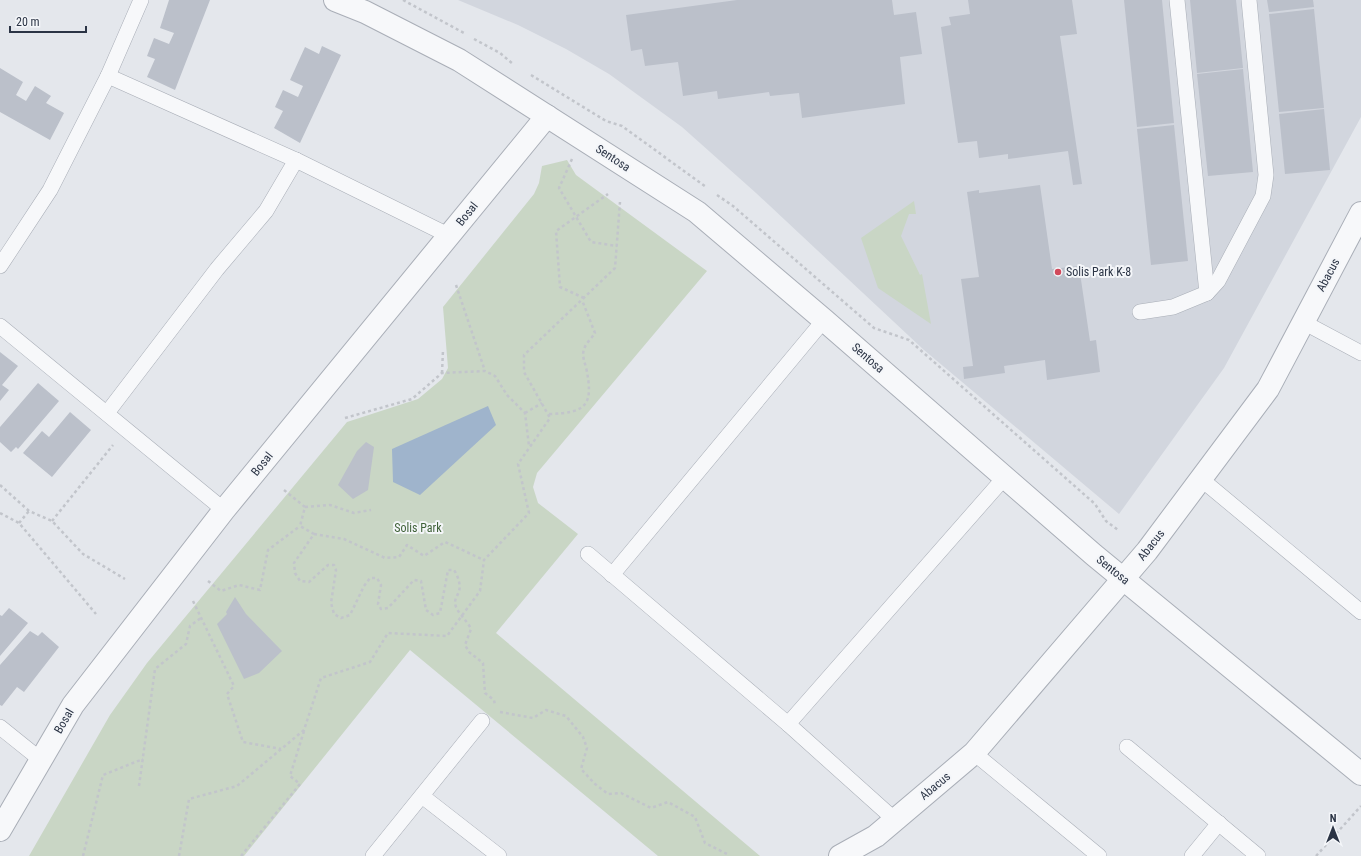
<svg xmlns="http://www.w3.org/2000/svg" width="1361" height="856" viewBox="0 0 1361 856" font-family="'Roboto Condensed',sans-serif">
  <rect width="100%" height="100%" fill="#e4e7ec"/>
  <!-- built -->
  <polygon fill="#d2d6de" points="458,0 1361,0 1361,117 1224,368 1119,514 924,350 756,193 682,127 609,74 566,49 518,25"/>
  <!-- green -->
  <g fill="#c9d6c5">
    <polygon points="567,160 576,175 707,271 537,473 533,487 538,503 578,534 496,633 760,856 658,856 410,650 244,856 29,856 110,715 147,663 347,422 418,399 442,379 448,368 443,307 534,194 539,183 542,166"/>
    <polygon points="914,201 916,214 909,214 901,236 920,275 922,274 931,324 878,288 861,238"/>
  </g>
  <!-- water -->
  <polygon fill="#9fb4cc" points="488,406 496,425 420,495 393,482 392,449"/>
  <!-- building -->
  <g fill="#bbc0ca">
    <polygon points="169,0 210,0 175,90 147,77 155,59 147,56 154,38 169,44 174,33 160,28"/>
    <polygon points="737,0 892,0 894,15 916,12 922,54 900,57 905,104 802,118 799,93 770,96 769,92 718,99 717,91 683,96 678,62 645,66 642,49 631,51 626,15"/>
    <polygon points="968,0 1072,0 1077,34 1060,36 1082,184 1073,185 1068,151 1008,159 1008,154 979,158 977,141 958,143 941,27 951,25 949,17 970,14"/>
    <polygon points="1124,0 1162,0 1174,123 1137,127"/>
    <polygon points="1190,0 1236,0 1243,68 1197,73"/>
    <polygon points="1267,0 1313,0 1314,7 1269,12"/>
    <polygon points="1314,9 1324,108 1279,112 1269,14"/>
    <polygon points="322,46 341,55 300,143 274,128 283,111 275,107 283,90 298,97 303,86 290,80 305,47 319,54"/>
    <polygon points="0,68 23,82 16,95 26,101 35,86 51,96 46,103 64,113 50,140 0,112"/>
    <polygon points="1243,69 1253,172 1208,176 1197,74"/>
    <polygon points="1324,109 1330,170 1285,174 1279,114"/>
    <polygon points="1174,125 1188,261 1151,265 1137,129"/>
    <polygon points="1040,185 1052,269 1079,266 1090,341 1096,340 1100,372 1047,380 1045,360 1004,366 1005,373 964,379 963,367 973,366 961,279 979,277 967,192 979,190 979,193"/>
    <polygon points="0,352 18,366 2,385 9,390 0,401"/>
    <polygon points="38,383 59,401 18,449 16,447 11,452 0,442 0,427"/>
    <polygon points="70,412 91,430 52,477 23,453 42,431 49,437"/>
    <polygon points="366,442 374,447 368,490 353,499 338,485 357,451"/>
    <polygon points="235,597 246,614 282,651 259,673 244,679 217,624 227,614 226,612"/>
    <polygon points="9,608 28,623 0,656 0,615 2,616"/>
    <polygon points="30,631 38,636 42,632 59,647 24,692 17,687 2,706 0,705 0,665"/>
  </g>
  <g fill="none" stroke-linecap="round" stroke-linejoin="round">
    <defs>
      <g id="lane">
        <polyline points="1177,0 1207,293"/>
        <polyline points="108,76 296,160 450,236"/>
        <polyline points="0,266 50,190 108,76 141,0"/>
        <polyline points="1140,312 1173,307 1207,293 1218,281 1263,196 1266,175 1249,0"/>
        <polyline points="1303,322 1361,353"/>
        <polyline points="0,326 224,510"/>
        <polyline points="107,413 217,269 266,211 296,160"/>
        <polyline points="1201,479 1361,612"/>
        <polyline points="588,554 788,724 895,820"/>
        <polyline points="612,575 824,320"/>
        <polyline points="788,724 1005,477"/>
        <polyline points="0,727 41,760"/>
        <polyline points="1127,747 1258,856"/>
        <polyline points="974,753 1099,856"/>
        <polyline points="422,796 499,856"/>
        <polyline points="373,856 482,721"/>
        <polyline points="1192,856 1219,823"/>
      </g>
      <g id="street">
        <polyline points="335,0 365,12 459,60 697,212 824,320 1094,555 1361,774"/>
        <polyline points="0,830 73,705 224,510 547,116"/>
        <polyline points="840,856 876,836 974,753 1147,551 1268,389 1361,213"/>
      </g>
    </defs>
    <!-- lane casing -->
    <use href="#lane" stroke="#a9aeb7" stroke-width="16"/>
    <!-- street casing -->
    <use href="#street" stroke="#a9aeb7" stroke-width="24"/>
    <!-- path -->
    <g stroke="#c2c5cb" stroke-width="2.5" stroke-dasharray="3 3" stroke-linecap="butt">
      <polyline points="403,0 464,33"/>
      <polyline points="474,39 500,53 513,64"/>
      <polyline points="531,75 606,121 622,126 706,187"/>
      <polyline points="572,159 559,188 591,242 617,246"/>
      <polyline points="717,195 733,206 874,328 909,340 1095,504 1106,521 1118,530"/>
      <polyline points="456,285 485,371"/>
      <polyline points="584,298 560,287 556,231 608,194"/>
      <polyline points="442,373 443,350"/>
      <polyline points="525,413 542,403"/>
      <path d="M 549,414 C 587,413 594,405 586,367 C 584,361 582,355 584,349 C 586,343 592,338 595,333 L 582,300"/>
      <polyline points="345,418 412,399 442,373 485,371 495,376 507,395 525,413 529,446"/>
      <polyline points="0,485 29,511 52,521 83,554 125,579"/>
      <path d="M 284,490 L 305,507 L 300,526 L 314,534 L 294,563 L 295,573 L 300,581 L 309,582 L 328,565 L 334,565 L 336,570 L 331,603 L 334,614 L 341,618 L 350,615 L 364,586 L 370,578 L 377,578 L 381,585 L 378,604 L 381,609 L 388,608 L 414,580 L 421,581 L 426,610 L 433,615 L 440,613 L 448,570 L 454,570 C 458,576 461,585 459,591 C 458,595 455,598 455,603 C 456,612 467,620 471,629 L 465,645 L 469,652 L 483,663 L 485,693 L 494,700 L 495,705"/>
      <polyline points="305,507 330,505 354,513 371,510"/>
      <polyline points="0,513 19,523 96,614"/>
      <polyline points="52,521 113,445"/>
      <polyline points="19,523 29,511"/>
      <polyline points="314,534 344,539 385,558 399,557 407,545 424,556 445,542 484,560"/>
      <polyline points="208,581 221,591 239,585 260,590 268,550 300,526"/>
      <polyline points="193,601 234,686 227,694 243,742 281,749"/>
      <polyline points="500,712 533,718 546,710 566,716 583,737 587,748 581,769 595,784 608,794 621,793 651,808 668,802 695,817 705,843 727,854 727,856"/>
      <polyline points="139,786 155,669 186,644 190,626 201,618"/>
      <polyline points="83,856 103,775 143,759"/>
      <polyline points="179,856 189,799 237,786 304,730 321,678 370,662 388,633 447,636 480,591 484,560 529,513 518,464 550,418 524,372 524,355 615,268 620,202"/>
      <polyline points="241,856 300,784 290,776 304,731"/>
      <polyline points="1316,856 1361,806"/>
    </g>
    <!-- lane -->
    <use href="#lane" stroke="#f7f8fa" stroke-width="15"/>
    <!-- street -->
    <use href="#street" stroke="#f7f8fa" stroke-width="22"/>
  </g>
  <!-- markers -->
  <circle fill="#d1495b" stroke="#f4f6f9" stroke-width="1.5" cx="1058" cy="272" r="4"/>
  <g text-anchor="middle" stroke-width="4" stroke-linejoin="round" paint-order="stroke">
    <!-- street labels -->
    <g font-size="12" fill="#2b3445" stroke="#f4f6f9">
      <text transform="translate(613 158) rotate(33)" y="4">Sentosa</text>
      <text transform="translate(467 214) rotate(-51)" y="4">Bosal</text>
      <text transform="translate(1328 275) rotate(-62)" y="4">Abacus</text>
      <text transform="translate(868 358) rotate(41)" y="4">Sentosa</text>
      <text transform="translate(262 464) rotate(-51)" y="4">Bosal</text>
      <text transform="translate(1151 545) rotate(-52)" y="4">Abacus</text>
      <text transform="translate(1113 570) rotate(39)" y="4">Sentosa</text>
      <text transform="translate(64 721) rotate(-60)" y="4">Bosal</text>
      <text transform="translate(935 786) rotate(-40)" y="4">Abacus</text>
    </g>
    <!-- poi labels -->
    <g font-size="12" fill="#2b3445" stroke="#f4f6f9" text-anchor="start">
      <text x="1066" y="276">Solis Park K-8</text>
    </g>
    <!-- park labels -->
    <g font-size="12" fill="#3f6138" stroke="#f4f6f9">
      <text x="418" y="532">Solis Park</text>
    </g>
  </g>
  <!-- north arrow -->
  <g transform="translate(1333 828)" stroke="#f4f6f9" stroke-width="3" paint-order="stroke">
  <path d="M0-3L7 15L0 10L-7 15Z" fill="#2b3445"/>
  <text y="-6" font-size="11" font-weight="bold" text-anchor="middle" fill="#2b3445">N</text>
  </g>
  <!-- scale -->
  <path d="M10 26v6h76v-6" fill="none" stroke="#2b3445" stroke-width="2"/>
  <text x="16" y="26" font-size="12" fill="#2b3445" stroke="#f4f6f9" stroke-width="3" paint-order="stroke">20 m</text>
</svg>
